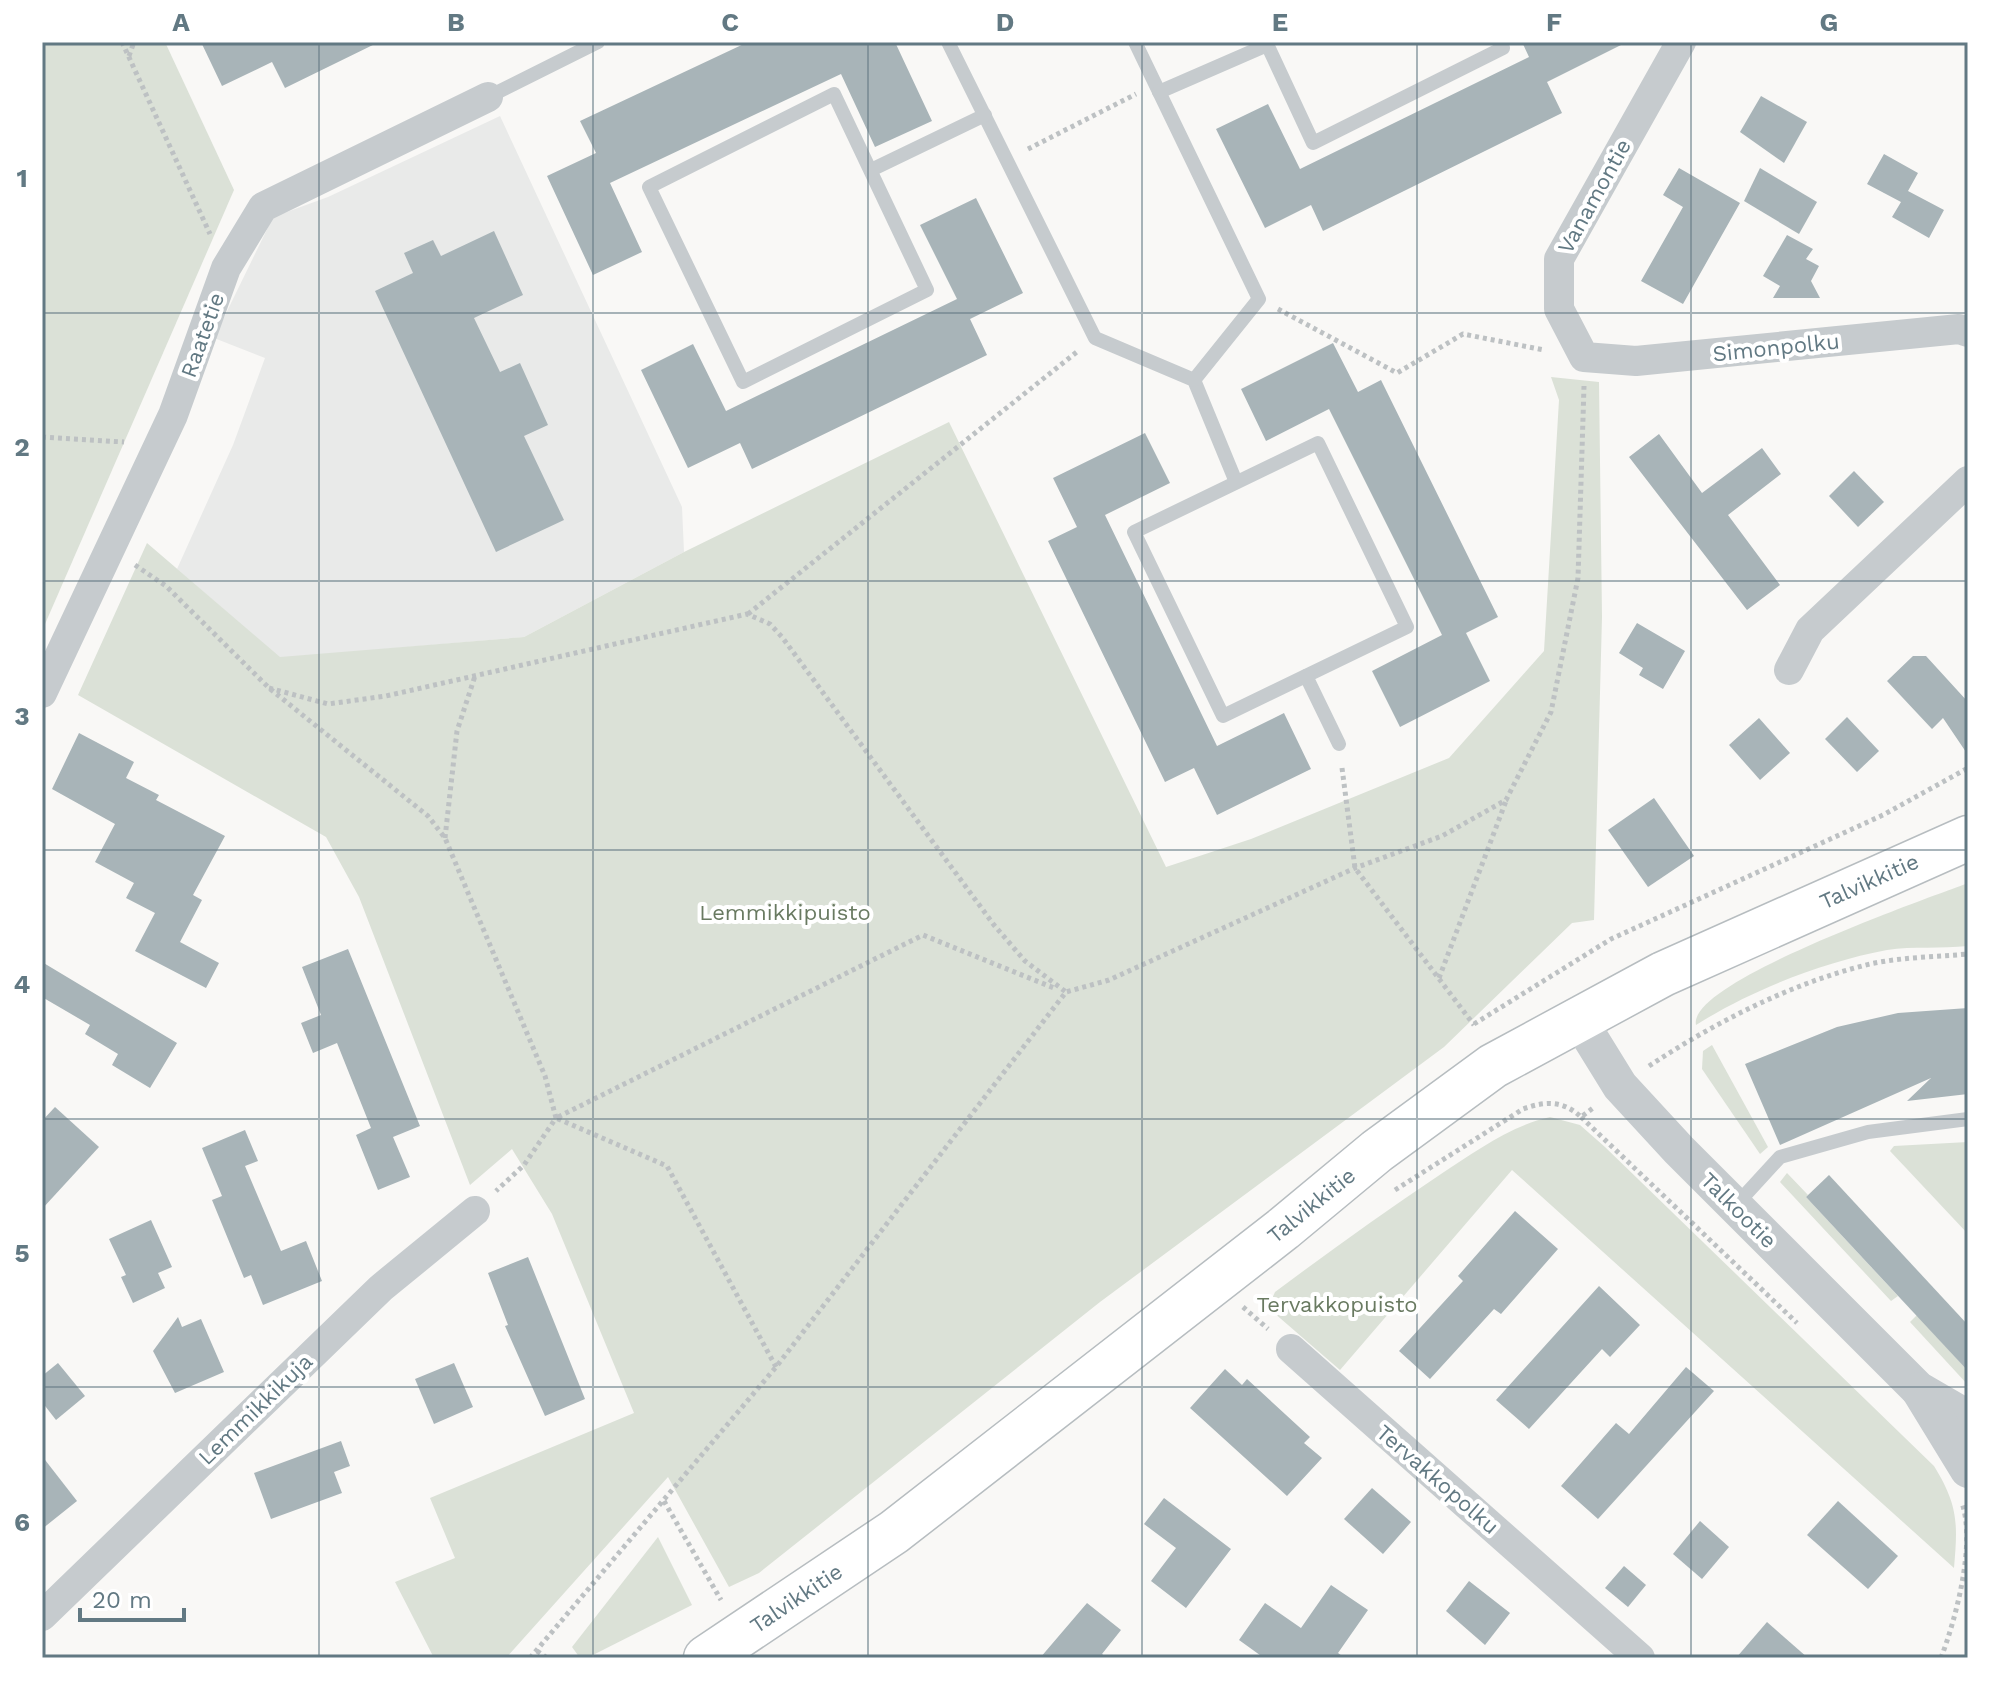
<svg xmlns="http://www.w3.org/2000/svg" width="2010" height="1700" viewBox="0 0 2010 1700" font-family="'Work Sans',sans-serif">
  <rect width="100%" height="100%" fill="#f9f8f6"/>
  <!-- built -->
  <polygon fill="#e9eae9" points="500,116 682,507 684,552 524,637 280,658 177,569 233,445 265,358 214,338 273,217 328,197"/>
  <!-- green -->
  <g fill="#dbe1d7">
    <polygon points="42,42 165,42 234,190 42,631"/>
    <polygon points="1551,377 1599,382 1602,617 1594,920 1572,923 1444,1047 1100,1302 759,1573 729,1587 668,1477 506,1658 434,1658 395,1582 455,1558 430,1498 634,1413 552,1214 512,1149 470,1185 359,897 326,837 78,695 147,543 280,657 524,637 684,552 949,422 1166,867 1251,839 1449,758 1544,651 1559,400"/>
    <path d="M 1968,883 L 1968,946 C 1941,949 1913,946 1887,950 C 1823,962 1751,990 1696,1025 C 1687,982 1929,898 1968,883 Z"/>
    <polygon points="1712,1045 1768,1147 1760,1154 1702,1069 1703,1051"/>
    <path d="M 1550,1117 L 1580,1125 L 1605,1147 L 1934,1466 C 1958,1505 1958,1523 1954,1568 L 1512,1170 L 1340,1370 L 1273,1312 L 1271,1301 L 1275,1292 C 1330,1251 1384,1212 1441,1174 C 1475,1152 1510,1126 1550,1117 Z"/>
    <polygon points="1968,1142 1968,1234 1890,1151 1894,1146"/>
    <polygon points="1787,1173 1808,1195 1806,1197 1898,1296 1891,1301 1780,1182"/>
    <polygon points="1917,1315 1968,1371 1968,1385 1910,1322"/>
    <polygon points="658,1537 692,1605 587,1658 580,1658 572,1647"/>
  </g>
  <!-- building -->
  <g fill="#a8b4b8">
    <polygon points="201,42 379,42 285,88 272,62 222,86"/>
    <polygon points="748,42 895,42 932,121 875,147 841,74 610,183 642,252 593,275 547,176 596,153 580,121"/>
    <polygon points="1522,42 1627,42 1547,82 1562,113 1323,231 1311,205 1265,228 1216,129 1268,104 1300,169 1529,57"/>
    <polygon points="1761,96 1807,122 1784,163 1740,132"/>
    <polygon points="1884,154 1918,173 1908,191 1944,210 1929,238 1892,217 1901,202 1867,184"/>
    <polygon points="1679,168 1740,203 1683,304 1641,281 1683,207 1663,195"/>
    <polygon points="1760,168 1817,202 1799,234 1744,201"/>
    <polygon points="976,198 1023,293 970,319 987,355 752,469 740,443 688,468 641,370 693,344 726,411 957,299 920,225"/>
    <polygon points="494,231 523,295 474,318 500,372 520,363 548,425 524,436 564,520 496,552 375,291 413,273 404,253 433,240 441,256"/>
    <polygon points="1787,235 1813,249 1806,259 1819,266 1811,281 1820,298 1773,298 1780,286 1763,276"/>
    <polygon points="1333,343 1358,392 1381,380 1498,617 1466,633 1490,681 1400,727 1372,671 1442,635 1329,409 1266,441 1241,389"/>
    <polygon points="1145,433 1170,483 1105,515 1217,746 1284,713 1311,769 1217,815 1194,768 1165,782 1048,541 1077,527 1053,478"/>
    <polygon points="1659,434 1702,493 1762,448 1781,474 1728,515 1780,585 1747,610 1629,457"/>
    <polygon points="1854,471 1884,502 1858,527 1829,496"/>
    <polygon points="1637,623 1685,651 1663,689 1639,675 1643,668 1619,653"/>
    <polygon points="1913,656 1926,656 1968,702 1968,755 1943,718 1932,729 1887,681"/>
    <polygon points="1847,717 1879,751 1857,772 1825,739"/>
    <polygon points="1759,718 1790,753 1760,780 1729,745"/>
    <polygon points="79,733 134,762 126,778 159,795 156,800 225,836 193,895 202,900 180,942 219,963 206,988 135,951 155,913 126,898 134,883 95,862 115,824 52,789"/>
    <polygon points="1654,798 1694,856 1648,887 1608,830"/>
    <polygon points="348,949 420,1126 393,1137 410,1177 378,1190 356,1135 371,1128 337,1043 313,1053 301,1023 321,1015 302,967"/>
    <polygon points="42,962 177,1043 150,1088 112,1065 118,1054 85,1034 90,1025 42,997"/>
    <polygon points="1968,1008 1968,1094 1907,1101 1931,1078 1780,1145 1745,1064 1837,1027 1898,1013"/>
    <polygon points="55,1107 99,1147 42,1209 42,1121"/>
    <polygon points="245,1130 258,1161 245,1166 281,1251 306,1241 322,1281 263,1305 251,1275 244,1278 212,1200 222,1196 202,1148"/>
    <polygon points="1829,1175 1968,1325 1968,1371 1806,1197"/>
    <polygon points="1515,1211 1558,1249 1501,1314 1494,1309 1430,1379 1399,1351 1463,1281 1458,1276"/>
    <polygon points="151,1220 172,1267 158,1273 165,1288 133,1303 121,1277 126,1275 109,1239"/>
    <polygon points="528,1257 585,1399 545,1416 505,1326 508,1325 488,1273"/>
    <polygon points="1599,1286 1640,1325 1610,1357 1602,1349 1529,1429 1496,1400"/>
    <polygon points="178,1317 182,1327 201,1319 224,1372 175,1393 153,1351"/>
    <polygon points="58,1363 85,1396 56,1420 42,1402 42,1376"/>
    <polygon points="454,1363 473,1407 434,1424 415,1379"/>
    <polygon points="1686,1367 1714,1391 1598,1519 1561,1486 1616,1423 1629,1434"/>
    <polygon points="1225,1369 1242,1385 1247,1379 1310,1437 1304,1443 1322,1458 1287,1496 1190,1408"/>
    <polygon points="341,1441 350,1466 334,1472 342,1493 271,1519 254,1473"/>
    <polygon points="42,1456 77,1501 42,1529"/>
    <polygon points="1372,1488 1411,1522 1383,1554 1344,1519"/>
    <polygon points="1164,1498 1231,1549 1186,1608 1151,1581 1176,1548 1144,1524"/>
    <polygon points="1838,1501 1898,1556 1868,1589 1807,1535"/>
    <polygon points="1700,1521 1729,1547 1702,1579 1673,1554"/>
    <polygon points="1624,1566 1646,1585 1628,1607 1605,1588"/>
    <polygon points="1469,1581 1510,1613 1485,1645 1446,1611"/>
    <polygon points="1331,1585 1368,1610 1338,1653 1345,1658 1264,1658 1239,1640 1265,1603 1301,1628"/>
    <polygon points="1087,1603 1121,1630 1102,1654 1107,1658 1040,1658"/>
    <polygon points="1767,1622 1808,1658 1736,1658"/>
  </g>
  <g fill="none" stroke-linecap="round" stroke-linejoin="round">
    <defs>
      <polyline id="primary" points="706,1658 894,1532 1283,1229 1377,1151 1493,1066 1663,974 1968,838"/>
    </defs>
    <!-- primary casing -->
    <use href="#primary" stroke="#b7bdc0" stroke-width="47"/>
    <!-- path -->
    <g stroke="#bdc1c3" stroke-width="5" stroke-dasharray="4 4" stroke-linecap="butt">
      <polyline points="122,42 210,234"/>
      <polyline points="129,56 134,42"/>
      <polyline points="1028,149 1136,94"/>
      <polyline points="1278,309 1397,373 1463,334 1544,350"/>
      <polyline points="42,437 124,442"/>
      <polyline points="135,565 166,586 269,688 428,816 445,838 545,1076 556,1118 524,1165 496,1191"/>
      <polyline points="748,614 1078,351"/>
      <polyline points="269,688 328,704 386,696 747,614 770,624 782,637 994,925 1025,961 1066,992"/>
      <polyline points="1342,768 1355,868 1474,1025"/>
      <polyline points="445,838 457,731 475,676"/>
      <polyline points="1439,978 1506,801"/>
      <polyline points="1474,1024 1611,939 1883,815 1968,768"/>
      <path d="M 1649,1066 C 1716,1022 1791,983 1870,964 C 1902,957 1936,957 1968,954"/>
      <polyline points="1581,1117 1797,1323"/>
      <path d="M 1395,1190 L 1523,1109 C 1545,1101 1563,1100 1581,1117 L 1593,1108"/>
      <polyline points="1243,1307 1268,1329"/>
      <polyline points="776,1367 667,1166 556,1118 923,935 1054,988"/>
      <polyline points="664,1501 721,1600"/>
      <polyline points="537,1651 547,1658"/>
      <polyline points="530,1658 776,1367 1066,992 1109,980 1355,868 1442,836 1506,800 1551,712 1578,578 1584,386"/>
      <path d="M 1941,1658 C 1956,1618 1976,1544 1962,1503"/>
    </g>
    <!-- service -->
    <g stroke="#c6cbce" stroke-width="14">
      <polyline points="948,42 1095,338 1194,380 1236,482"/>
      <polyline points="1135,42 1259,299 1194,380"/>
      <polyline points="1266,42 1313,143 1503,48 1501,42"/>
      <polyline points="1159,92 1267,45"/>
      <polygon points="834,94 927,290 743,382 649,187"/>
      <polyline points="488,97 598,42"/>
      <polyline points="871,170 985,115"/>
      <polygon points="1318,443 1407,627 1223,716 1134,532"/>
      <polyline points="1306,676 1339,744"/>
      <polyline points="1735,1206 1780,1157 1868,1132 1968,1119"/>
    </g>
    <!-- minor -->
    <g stroke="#c6cbce" stroke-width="30">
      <polyline points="1681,42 1559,259 1559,309 1584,357 1636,361 1959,329 1968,332"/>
      <polyline points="1789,670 1810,630 1968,481"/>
      <polyline points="42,693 173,415 226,268 263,207 488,97"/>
      <polyline points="1291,1349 1640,1658"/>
      <polyline points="42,1616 381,1288 475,1211"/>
    </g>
    <!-- tertiary -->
    <g stroke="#c6cbce" stroke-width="36">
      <polyline points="1578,1018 1620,1086 1679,1150 1918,1389 1968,1418"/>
      <polyline points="1919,1390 1968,1470"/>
    </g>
    <!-- primary -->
    <use href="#primary" stroke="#fff" stroke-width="44"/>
  </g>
  <!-- grid -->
  <path fill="none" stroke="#627983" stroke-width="2" stroke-opacity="0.55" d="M 319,42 L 319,1658M 593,42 L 593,1658M 868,42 L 868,1658M 1142,42 L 1142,1658M 1417,42 L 1417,1658M 1691,42 L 1691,1658M 42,313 L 1968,313M 42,581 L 1968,581M 42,850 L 1968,850M 42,1119 L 1968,1119M 42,1387 L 1968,1387"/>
  <g text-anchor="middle" stroke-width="8" stroke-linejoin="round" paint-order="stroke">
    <!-- street labels -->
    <g font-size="22" fill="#627983" stroke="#fff">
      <text transform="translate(1594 196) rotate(-61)" y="8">Vanamontie</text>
      <text transform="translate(202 335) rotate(-70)" y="8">Raatetie</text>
      <text transform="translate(1776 347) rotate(-6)" y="8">Simonpolku</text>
      <text transform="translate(1869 881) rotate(-24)" y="8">Talvikkitie</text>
      <text transform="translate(1311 1205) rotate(-39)" y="8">Talvikkitie</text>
      <text transform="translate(1739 1210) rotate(45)" y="8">Talkootie</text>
      <text transform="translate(255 1409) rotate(-44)" y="8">Lemmikkikuja</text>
      <text transform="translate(1438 1479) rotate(41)" y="8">Tervakkopolku</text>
      <text transform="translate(796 1598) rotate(-34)" y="8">Talvikkitie</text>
    </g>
    <!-- park labels -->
    <g font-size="22" fill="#697a61" stroke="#fff">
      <text x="785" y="920">Lemmikkipuisto</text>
      <text x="1337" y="1312">Tervakkopuisto</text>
    </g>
  </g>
  <!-- border -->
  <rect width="2010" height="1700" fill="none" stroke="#ffffff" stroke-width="88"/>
  <!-- scale -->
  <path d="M80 1608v12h104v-12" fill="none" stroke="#627983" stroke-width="4"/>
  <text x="92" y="1608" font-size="24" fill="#627983" stroke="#ffffff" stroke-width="6" paint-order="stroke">20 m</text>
  <rect x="44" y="44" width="1922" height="1612" fill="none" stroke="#627983" stroke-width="3"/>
  <g font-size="26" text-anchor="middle" font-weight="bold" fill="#627983">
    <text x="181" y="31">A</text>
    <text x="456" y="31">B</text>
    <text x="730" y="31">C</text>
    <text x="1005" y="31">D</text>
    <text x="1280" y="31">E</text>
    <text x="1554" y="31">F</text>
    <text x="1829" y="31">G</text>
    <text x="22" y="187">1</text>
    <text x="22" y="456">2</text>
    <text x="22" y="725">3</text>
    <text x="22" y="993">4</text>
    <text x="22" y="1262">5</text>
    <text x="22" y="1531">6</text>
  </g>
</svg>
